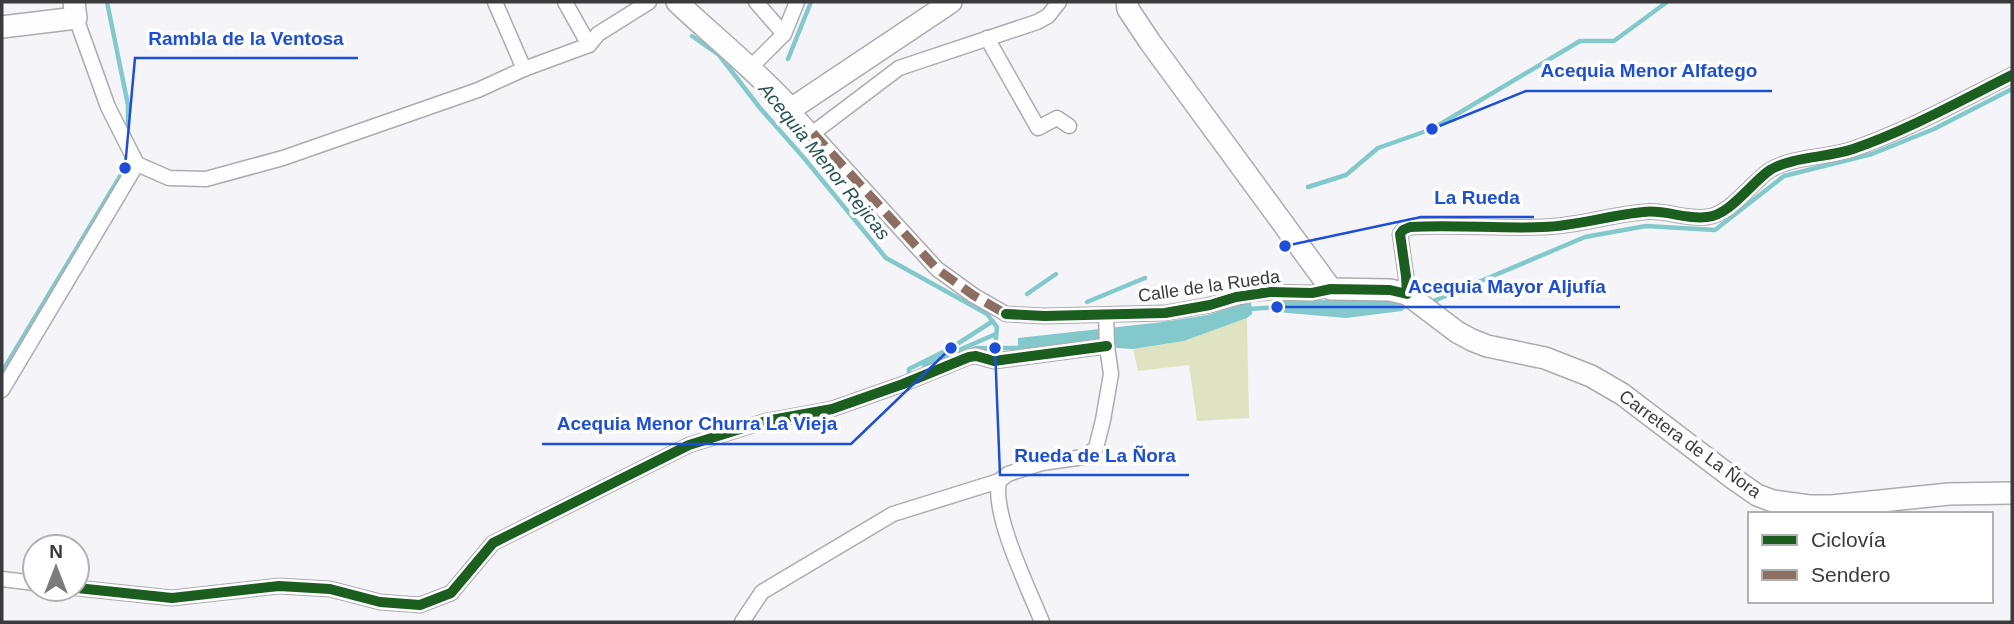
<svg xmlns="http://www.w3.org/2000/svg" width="2014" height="624" viewBox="0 0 2014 624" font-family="Helvetica,sans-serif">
  <rect width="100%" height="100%" fill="#f5f5f9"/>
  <!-- green -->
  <polygon fill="#e0e3c1" points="1247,318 1249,418 1197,421 1189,365 1138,371 1133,349 1184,341"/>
  <!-- water -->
  <g fill="#83c9cc">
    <polygon points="1379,299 1392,299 1409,305 1402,311 1346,318 1277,312 1277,301"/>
    <polygon points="1251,302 1252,314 1247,318 1184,341 1133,349 1117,348 1102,343 1018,351 1018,338 1163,322 1207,315"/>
  </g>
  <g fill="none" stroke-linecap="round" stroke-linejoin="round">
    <!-- stream -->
    <g stroke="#83c9cc" stroke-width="4.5">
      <polyline points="107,2 128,105 128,135"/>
      <polyline points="692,36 719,55 760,108 804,158 886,258 987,314 997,327 995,348"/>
      <polyline points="788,59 811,2"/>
      <polyline points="1308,187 1346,175 1378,148 1432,129 1580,41 1614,41 1667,2"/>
      <polyline points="1027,294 1056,274"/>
      <polyline points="1087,302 1145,278"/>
      <polyline points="1429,303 1585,237 1646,226 1715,230 1784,176 1872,154 1934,129 2012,89"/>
      <polyline points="1247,309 1280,307"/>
      <polyline points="968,351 976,348 1021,348"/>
      <polyline points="924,365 996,334"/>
      <polyline points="2,372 125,168 127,154"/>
      <polyline points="909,374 909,369 951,348 993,321"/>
    </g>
    <defs>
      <g id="street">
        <polyline points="495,2 524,69"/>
        <polyline points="565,2 589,45"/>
        <polyline points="756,2 784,34"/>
        <polyline points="76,18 108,107 137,164 169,178 206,179 283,158 478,90 524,69 589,45 598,34 649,2"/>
        <polyline points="987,38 1038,128 1057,118 1069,126"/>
        <polyline points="750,68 784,34 797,2"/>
        <polyline points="791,109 937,269 973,295 1006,314 1044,316 1165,313 1210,305 1251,294 1270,292 1312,293 1331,289"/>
        <polyline points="813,133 899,68 1037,22 1048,16 1059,2"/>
        <path d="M 1407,294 L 1406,276 L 1400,234 L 1403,230 L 1410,227 C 1454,224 1499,229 1543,227 C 1577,226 1610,215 1643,212 C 1665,209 1686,220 1707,217 C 1730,215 1751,183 1770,170 C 1794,156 1826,158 1853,149 C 1908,130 1960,101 2012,75"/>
        <polyline points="2,390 137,164"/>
        <polyline points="2,579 35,583"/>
        <polyline points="77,588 172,598 279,586 330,589 380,602 420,605 451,593 493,543 689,445 766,421 832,409 903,384 969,357 976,356 994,361 1107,346"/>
        <polyline points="742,622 762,592 893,514 999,481"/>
        <path d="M 1042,622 C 1028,587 992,515 999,481 L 1008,474 L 1042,463 L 1084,457 L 1096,448 L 1103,420 L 1111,374 L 1107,346 L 1106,315"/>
      </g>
      <g id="secondary">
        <path d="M 677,2 C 715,38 756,70 791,109 L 951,2"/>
        <polyline points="1127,2 1128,9 1150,42 1331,289 1390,290 1407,294 1457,332 1472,340 1487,346 1545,358 1591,376 1622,394 1734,479 1757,495 1773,501 1809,506 1832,506 1949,494 2012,493"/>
        <polyline points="2,27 76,18 74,2"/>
      </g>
    </defs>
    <!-- street casing -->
    <use href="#street" stroke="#acacaf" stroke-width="17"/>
    <!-- secondary casing -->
    <use href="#secondary" stroke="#acacaf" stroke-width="24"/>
    <!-- street -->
    <use href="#street" stroke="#fefefe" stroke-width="14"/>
    <!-- secondary -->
    <use href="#secondary" stroke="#fefefe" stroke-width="21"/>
    <!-- quiet -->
    <polyline stroke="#8d6e63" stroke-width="9" stroke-dasharray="18 9" stroke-linecap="butt" points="813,133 937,269 973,295 1006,314 1012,316"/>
    <defs>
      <g id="cycleway">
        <path d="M 1006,314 L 1044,316 L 1165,313 L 1210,305 L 1236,297 L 1270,292 L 1312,293 L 1331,289 L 1390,290 L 1407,294 L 1406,276 L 1400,234 L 1403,230 L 1410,227 C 1454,224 1499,229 1543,227 C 1577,226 1610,215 1643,212 C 1665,209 1686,220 1707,217 C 1730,215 1751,183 1770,170 C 1794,156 1826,158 1853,149 C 1908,130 1960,101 2012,75"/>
        <polyline points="77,588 172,598 279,586 330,589 380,602 420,605 451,593 493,543 689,445 766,421 832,409 903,384 969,357 976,356 994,361 1107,346"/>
      </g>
    </defs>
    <!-- cycleway casing -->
    <use href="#cycleway" stroke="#fff" stroke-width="15"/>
    <!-- cycleway -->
    <use href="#cycleway" stroke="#1b5e20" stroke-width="10"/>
  </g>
  <g text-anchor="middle" stroke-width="7" stroke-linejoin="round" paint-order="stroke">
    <!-- street labels -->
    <g font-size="18" fill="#3b3b3e" stroke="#fff">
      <text transform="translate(1209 286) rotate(-8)" y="6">Calle de la Rueda</text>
      <text transform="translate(1690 444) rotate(36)" y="6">Carretera de La Ñora</text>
    </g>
    <!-- water labels -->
    <g font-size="19" font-style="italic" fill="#245152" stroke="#fff">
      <text transform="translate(825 161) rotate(51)" y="7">Acequia Menor Rejicas</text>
    </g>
  </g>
  <!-- callouts -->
  <path fill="none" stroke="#1d4ed8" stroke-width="2.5" d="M125 168L135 58H358M1432 129L1526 91H1772M1285 246L1421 217H1534M1277 307L1394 307H1620M951 348L851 444H542M995 348L1000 475H1189"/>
  <g fill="#1d4ed8" stroke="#fff" stroke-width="2.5">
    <circle cx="125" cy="168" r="7"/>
    <circle cx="1432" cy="129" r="7"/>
    <circle cx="1285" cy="246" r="7"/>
    <circle cx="1277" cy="307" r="7"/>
    <circle cx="951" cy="348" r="7"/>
    <circle cx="995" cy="348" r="7"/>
  </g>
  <g font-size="19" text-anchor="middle" font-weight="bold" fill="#1d4ed8" stroke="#fff" stroke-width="7" stroke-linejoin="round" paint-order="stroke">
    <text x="246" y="45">Rambla de la Ventosa</text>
    <text x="1649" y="77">Acequia Menor Alfatego</text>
    <text x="1477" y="204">La Rueda</text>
    <text x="1507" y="293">Acequia Mayor Aljufía</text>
    <text x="697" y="430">Acequia Menor Churra La Vieja</text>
    <text x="1095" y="462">Rueda de La Ñora</text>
  </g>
  <!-- border -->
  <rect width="2014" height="624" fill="none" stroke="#3b3b3e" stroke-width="7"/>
  <!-- legend -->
  <rect x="1748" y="512" width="245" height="91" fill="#ffffff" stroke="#b1b1b2" stroke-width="2"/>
  <rect x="1762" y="535" width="35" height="10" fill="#1b5e20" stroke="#b1b1b2" stroke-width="2"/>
  <text x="1811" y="547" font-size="21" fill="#3b3b3e">Ciclovía</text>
  <rect x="1762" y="570" width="35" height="10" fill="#8d6e63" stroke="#b1b1b2" stroke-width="2"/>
  <text x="1811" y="582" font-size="21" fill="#3b3b3e">Sendero</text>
  <!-- north arrow -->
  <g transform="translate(56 568)"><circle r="33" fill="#ffffff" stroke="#b1b1b2" stroke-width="2"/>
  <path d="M0-5L12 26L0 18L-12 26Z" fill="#7c7c7f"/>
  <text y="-10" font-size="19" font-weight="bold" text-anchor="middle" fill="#3b3b3e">N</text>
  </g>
</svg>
